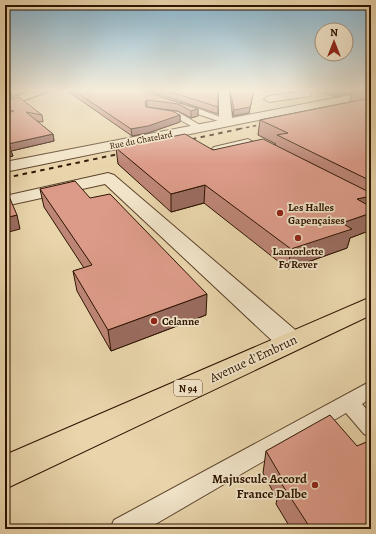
<svg xmlns="http://www.w3.org/2000/svg" width="376" height="534" viewBox="0 0 376 534" font-family="Alegreya,serif">
  <rect width="100%" height="100%" fill="#e9d5ac"/>
  <filter id="stains"><feTurbulence type="fractalNoise" baseFrequency=".005" numOctaves="4"/><feColorMatrix values="0 0 0 0 .2 0 0 0 0 .09 0 0 0 0 .02 0 0 0 .5 -.17"/></filter>
  <radialGradient id="worn" r=".72"><stop offset=".6" stop-color="#630" stop-opacity="0"/><stop offset="1" stop-color="#630" stop-opacity=".3"/></radialGradient>
  <g fill="none" stroke-linecap="round" stroke-linejoin="round">
    <defs>
      <g id="lane">
        <polygon points="177,103 183,103 231,121 224,123 177,107"/>
        <polygon points="159,110 178,112 205,128 198,130 173,116 159,114"/>
        <polygon points="248,139 270,152 265,155 247,145 217,152 212,149 214,147"/>
        <polygon points="371,381 371,398 362,404 371,414 371,437 364,434 346,413 147,529 110,529 114,520"/>
      </g>
      <g id="street">
        <polygon points="219,90 229,90 232,118 371,91 371,97 5,172 5,162 221,120 219,116"/>
        <polygon points="306,91 310,92 311,94 310,96 269,102 264,99 269,96"/>
        <polygon points="108,173 114,175 300,334 303,341 300,348 290,351 280,348 105,184 5,206 5,196"/>
      </g>
      <polygon id="secondary" points="34,90 48,90 47,92 5,107 5,100"/>
      <polygon id="primary" points="371,297 371,315 5,489 5,455"/>
    </defs>
    <!-- lane casing -->
    <use href="#lane" stroke="#5d442b" stroke-width="2"/>
    <!-- street casing -->
    <use href="#street" stroke="#5d442b" stroke-width="2"/>
    <!-- secondary casing -->
    <use href="#secondary" stroke="#2e1400" stroke-width="2"/>
    <!-- primary casing -->
    <use href="#primary" stroke="#2e1400" stroke-width="2"/>
    <!-- lane -->
    <use href="#lane" fill="#f1e4c9" fill-rule="evenodd"/>
    <!-- street -->
    <use href="#street" fill="#f1e4c9" fill-rule="evenodd"/>
    <!-- secondary -->
    <use href="#secondary" fill="#f1e4c9" fill-rule="evenodd"/>
    <!-- primary -->
    <use href="#primary" fill="#e9d5ac" fill-rule="evenodd"/>
    <!-- rail-far2 -->
    <polyline stroke="#2e1400" stroke-width="1.5" stroke-dasharray="3.5 3.5" stroke-linecap="butt" points="239,129 269,123"/>
    <!-- rail-far1 -->
    <g stroke="#2e1400" stroke-width="2" stroke-dasharray="4.5 4.5" stroke-linecap="butt">
      <polyline points="183,141 244,128"/>
      <polyline points="5,178 128,152"/>
    </g>
    <!-- rail -->
    <polyline stroke="#2e1400" stroke-width="2.5" stroke-dasharray="5.5 5.5" stroke-linecap="butt" points="5,178 8,177"/>
  </g>
  <!-- wall -->
  <g fill="#bd8576" stroke="#2e1400">
    <polygon points="66,90 143,90 153,94 198,109 198,116 191,118 178,111 147,107 180,115 180,122 148,133 132,136"/>
    <polygon points="147,90 218,90 218,114"/>
    <polygon points="229,90 254,90 249,113 233,116"/>
    <polygon points="318,90 371,90 371,230 350,238 347,248 288,269 204,203 171,212 118,164 116,148 213,150 275,145 276,144 258,135 260,120 350,102 352,93 335,97"/>
    <polygon points="5,101 42,115 43,122 36,121 53,134 54,141 11,151 13,156 5,158"/>
    <polygon points="40,189 90,198 206,315 111,351 77,291 73,271 84,268 44,207"/>
    <polygon points="266,451 371,529 291,529 276,504 277,499 263,473"/>
  </g>
  <!-- shaded-wall -->
  <g fill="#9a6c60" stroke="#2e1400">
    <polygon points="11,90 12,96 5,99 5,92"/>
    <polygon points="254,90 249,113 233,116 234,110"/>
    <polygon points="336,90 353,90 352,93 335,97"/>
    <polygon points="147,100 147,107 146,108 145,102"/>
    <polygon points="198,109 198,116 191,118 191,111"/>
    <polygon points="180,115 180,122 148,133 132,136 131,129"/>
    <polygon points="53,134 54,141 11,151 13,156 5,158 5,149 8,144"/>
    <polygon points="205,185 204,203 171,212 171,194"/>
    <polygon points="371,196 371,208 357,199"/>
    <polygon points="371,213 371,230 350,238 347,248 288,269 291,249 342,223"/>
    <polygon points="17,215 20,229 5,233 5,218"/>
    <polygon points="207,294 206,315 111,351 108,330"/>
  </g>
  <!-- building -->
  <g fill="#dc9b89" stroke="#2e1400">
    <polygon points="5,90 11,90 5,92"/>
    <polygon points="73,90 143,90 153,94 198,109 191,111 178,104 147,100 145,102 146,107 172,111 180,115 148,126 131,129"/>
    <polygon points="164,90 218,90 218,107"/>
    <polygon points="230,90 254,90 250,107 234,110"/>
    <polygon points="353,90 371,90 371,96"/>
    <polygon points="19,97 42,115 26,112 53,134 8,144 11,148 5,149 5,114 14,111 5,109 5,101"/>
    <polygon points="371,98 371,181 277,135 288,133 260,120"/>
    <polygon points="185,134 213,150 263,139 371,193 371,196 357,199 371,207 371,213 342,223 352,229 291,249 205,185 171,194 116,148"/>
    <polygon points="75,181 90,198 110,194 207,294 108,330 73,271 92,265 40,189"/>
    <polygon points="8,194 17,215 5,218 5,195"/>
    <polygon points="330,415 357,446 371,440 371,529 311,529 281,483 283,480 266,451"/>
  </g>
  <!-- sky -->
  <linearGradient id="sky" x2="0" y2="1"><stop stop-color="#87b6d0"/><stop offset="0.55" stop-color="#f5ecda"/><stop offset="1" stop-color="#f5ecda" stop-opacity="0"/></linearGradient>
  <rect width="376" height="164" fill="url(#sky)"/>
  <!-- markers -->
  <g fill="#8f2418" stroke="#f1e4c9" stroke-width="1.5">
    <circle cx="280" cy="213" r="4"/>
    <circle cx="298" cy="238" r="4"/>
    <circle cx="154" cy="321" r="4"/>
    <circle cx="315" cy="485" r="4"/>
  </g>
  <g text-anchor="middle" stroke-width="3.5" stroke-linejoin="round" paint-order="stroke">
    <!-- far-street labels -->
    <g font-size="9" fill="#2e1400" stroke="#f1e4c9">
      <text transform="translate(141 140) rotate(-11)" y="3">Rue du Chatelard</text>
    </g>
    <!-- shield labels -->
    <rect fill="#f1e4c9" stroke="#68523c" stroke-width="1" x="174" y="380" width="28" height="16" rx="3"/>
    <g font-size="10" font-weight="bold" fill="#2e1400">
      <text x="188" y="392">N 94</text>
    </g>
    <!-- poi labels -->
    <g font-size="11" font-weight="bold" fill="#2e1400" stroke="#f1e4c9" text-anchor="start">
      <text x="288" y="211">Les Halles<tspan x="288" dy="13">Gapençaises</tspan></text>
      <text x="298" y="255" text-anchor="middle">Lamorlette<tspan x="298" dy="13">Fo'Rever</tspan></text>
      <text x="162" y="325">Celanne</text>
    </g>
    <!-- near-street labels -->
    <g font-size="13" fill="#2e1400" stroke="#f1e4c9">
      <text transform="translate(253 358) rotate(-25)" y="5">Avenue d'Embrun</text>
    </g>
    <!-- near-poi labels -->
    <g font-size="13" font-weight="bold" fill="#2e1400" stroke="#f1e4c9" text-anchor="end">
      <text x="307" y="483">Majuscule Accord<tspan x="307" dy="15">France Dalbe</tspan></text>
    </g>
  </g>
  <!-- margin -->
  <rect width="376" height="534" fill="none" stroke="#e9d5ac" stroke-width="20"/>
  <rect x="6" y="6" width="364" height="522" fill="none" stroke="#2e1400" stroke-width="2"/>
  <rect x="10" y="10" width="356" height="514" fill="none" stroke="#2e1400"/>
  <!-- north arrow -->
  <g transform="translate(334 42)"><circle r="19" fill="#f1e4c9" stroke="#a39179"/>
  <path d="M0-3L7 15L0 10L-7 15Z" fill="#8f2418"/>
  <text y="-6" font-size="11" font-weight="bold" text-anchor="middle" fill="#2e1400">N</text>
  </g>
  <rect width="100%" height="100%" filter="url(#stains)"/>
  <rect width="100%" height="100%" fill="url(#worn)"/>
</svg>
